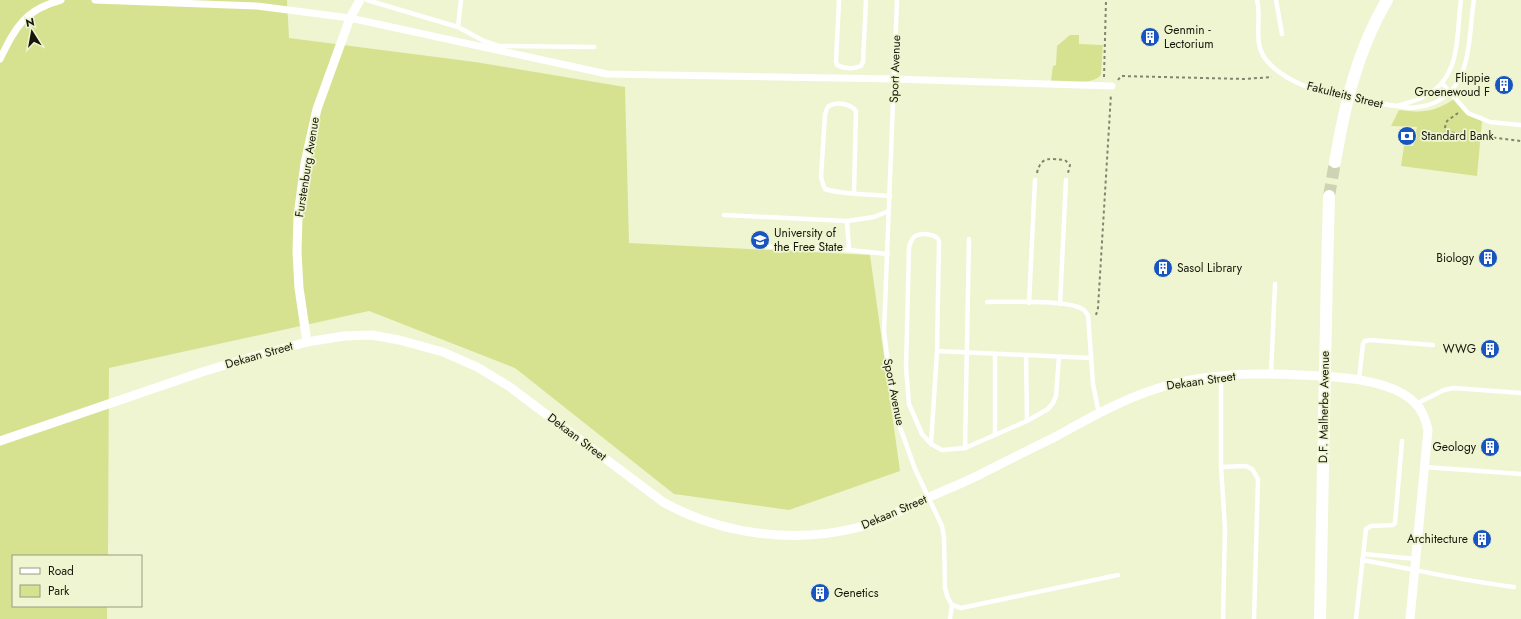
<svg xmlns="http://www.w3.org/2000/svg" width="1521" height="619" viewBox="0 0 1521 619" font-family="Jost,sans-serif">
  <rect width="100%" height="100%" fill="#eff5d1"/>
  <!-- green -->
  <g fill="#d7e291">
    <polygon points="0,0 287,0 289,38 475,62 625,87 629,243 870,255 900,471 789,510 674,494 515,368 369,311 109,368 108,556 13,556 13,606 107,606 107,619 0,619"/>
    <path d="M 1070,35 L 1079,35 L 1079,44 L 1103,45 L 1101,75 C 1092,86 1064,81 1051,81 L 1053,66 L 1056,65 L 1057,46 Z"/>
    <path d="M 1454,99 L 1469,116 L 1482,121 L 1477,176 L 1401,166 L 1404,146 L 1413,146 L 1417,127 L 1391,126 L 1399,110 C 1422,113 1435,112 1454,99 Z"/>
  </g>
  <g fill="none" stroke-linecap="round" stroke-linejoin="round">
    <!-- tertiary-tunnel -->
    <polyline stroke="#ced4b3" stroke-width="12" stroke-dasharray="12 6" stroke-linecap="butt" points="1329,196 1335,162"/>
    <!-- path -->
    <g stroke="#82856d" stroke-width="2" stroke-dasharray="3 3" stroke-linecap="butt">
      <polyline points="1104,77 1106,0"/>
      <polyline points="1118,80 1121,76 1245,79 1272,77"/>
      <polyline points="1458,113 1447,121 1445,127 1447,132 1521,141"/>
      <path d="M 1037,173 C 1041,155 1051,159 1065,160 L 1070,165 L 1068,173"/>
      <polyline points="1096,315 1098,308 1111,94"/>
    </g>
    <!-- service -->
    <g stroke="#fff" stroke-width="4.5">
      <polyline points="367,0 458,27 484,41 499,46 594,47"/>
      <path d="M 839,0 L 836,61 L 837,65 C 844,69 854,69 861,66 L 863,62 L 866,0"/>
      <polyline points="897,0 884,332 889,372 896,416 915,469 942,526 944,538 945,588 948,598 952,605 961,608 1118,575"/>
      <path d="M 1257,0 C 1262,18 1253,39 1264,57 C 1273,70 1290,80 1305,86 C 1315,90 1327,92 1337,94 C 1357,99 1376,104 1397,106 C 1404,107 1410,109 1418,107 C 1430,106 1441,101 1450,92 C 1472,70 1469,29 1474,0"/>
      <polyline points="1276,0 1282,34"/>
      <polyline points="458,27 461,0"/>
      <polyline points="1442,83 1468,113 1490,122 1521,125"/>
      <path d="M 1398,106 C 1408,102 1418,101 1427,95 C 1462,75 1456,34 1461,0"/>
      <path d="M 854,193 L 856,111 C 851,104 837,101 829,106 C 826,108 826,112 825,115 L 821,177 L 823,184 L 825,189 C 843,195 871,194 890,196"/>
      <polyline points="724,215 847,221"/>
      <polyline points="761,246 849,250"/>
      <polyline points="888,254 849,250 847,221 874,217 889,211"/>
      <path d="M 987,302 C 1006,302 1070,299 1084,310 C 1084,310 1087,314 1088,315 L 1093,384 L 1099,414"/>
      <polyline points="1029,303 1035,180"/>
      <polyline points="1060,304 1066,180"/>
      <polyline points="1026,355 1027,421"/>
      <path d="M 1059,357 L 1056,396 L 1053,403 L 1048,409 L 1027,421 L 965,448 L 942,450 L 931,444 L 922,434 L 909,404 L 906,368 L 909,247 C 910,244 911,241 913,238 C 919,232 936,233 939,241 L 937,351 L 1091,358"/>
      <polyline points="1271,374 1275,284"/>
      <polyline points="1221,377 1221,467 1225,528 1223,619"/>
      <polyline points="1359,379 1363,344 1365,341 1370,340 1433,345"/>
      <polyline points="1416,404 1444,390 1454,388 1521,393"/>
      <polyline points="995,435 995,354"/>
      <polyline points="931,444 937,351"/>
      <polyline points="965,448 969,239"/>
      <polyline points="1221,467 1246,466 1252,469 1258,479 1254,619"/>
      <polyline points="1425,467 1521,474"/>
      <polyline points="1364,554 1416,559"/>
      <path d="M 1362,560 C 1413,569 1463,581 1514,587"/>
      <polyline points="950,619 952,605"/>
      <polyline points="1356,619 1366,529 1371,526 1393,525 1395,523 1402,441"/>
    </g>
    <!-- pedestrian -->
    <g stroke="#fff" stroke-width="7">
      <polyline points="95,0 257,6 350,18 607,74 894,79 1112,86"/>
      <path d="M 0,59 C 16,27 24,10 61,0"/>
    </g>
    <!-- minor -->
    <g stroke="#fff" stroke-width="9">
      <polyline points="307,342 299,288 297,252 298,216 305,163 317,109 350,18 360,0"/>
      <path d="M 0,441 L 202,372 L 249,358 L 307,342 L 344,336 L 372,335 L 399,340 L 443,352 L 477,367 L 510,387 L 663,502 C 722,535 795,544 860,527 C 883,520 904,509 925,499 C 943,491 961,484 979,475 C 1003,463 1028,450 1053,438 C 1088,419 1124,398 1162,387 C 1216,370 1279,373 1335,377 C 1360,379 1398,384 1416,404 C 1423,411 1426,421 1428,430 L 1410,619"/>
    </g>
    <!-- tertiary -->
    <g stroke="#fff" stroke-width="12">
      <path d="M 1335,162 C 1345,104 1357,51 1387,0"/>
      <polyline points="1320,619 1327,271 1329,196"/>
    </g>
  </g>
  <!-- icons -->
  <defs>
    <symbol id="building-disc" viewBox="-11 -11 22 22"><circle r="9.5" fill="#1855c1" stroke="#eff5d1"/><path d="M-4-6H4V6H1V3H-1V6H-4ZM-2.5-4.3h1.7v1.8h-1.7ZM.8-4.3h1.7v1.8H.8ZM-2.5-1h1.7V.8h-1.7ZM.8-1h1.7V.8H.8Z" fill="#fff"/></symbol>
    <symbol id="bank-disc" viewBox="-11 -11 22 22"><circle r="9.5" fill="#1855c1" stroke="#eff5d1"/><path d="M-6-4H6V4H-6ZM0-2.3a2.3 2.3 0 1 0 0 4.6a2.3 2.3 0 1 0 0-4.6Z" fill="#fff"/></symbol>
    <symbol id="university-disc" viewBox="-11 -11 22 22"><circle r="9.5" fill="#1855c1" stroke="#eff5d1"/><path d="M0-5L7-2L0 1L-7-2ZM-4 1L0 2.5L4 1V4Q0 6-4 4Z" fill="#fff"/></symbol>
  </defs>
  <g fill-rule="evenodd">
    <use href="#building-disc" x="1139" y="26" width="22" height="22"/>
    <use href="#building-disc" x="1493" y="74" width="22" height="22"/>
    <use href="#bank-disc" x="1396" y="125" width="22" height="22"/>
    <use href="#university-disc" x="749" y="229" width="22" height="22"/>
    <use href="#building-disc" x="1477" y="247" width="22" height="22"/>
    <use href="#building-disc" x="1152" y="257" width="22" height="22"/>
    <use href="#building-disc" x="1479" y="338" width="22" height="22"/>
    <use href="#building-disc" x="1479" y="436" width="22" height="22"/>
    <use href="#building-disc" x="1471" y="528" width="22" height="22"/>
    <use href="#building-disc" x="809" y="582" width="22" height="22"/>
  </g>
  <g text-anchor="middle" stroke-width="3.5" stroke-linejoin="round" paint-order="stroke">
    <!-- poi labels -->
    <g font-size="12" fill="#16170b" stroke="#eff5d1" text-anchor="start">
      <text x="1164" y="34">Genmin -<tspan x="1164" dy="14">Lectorium</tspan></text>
      <text x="1490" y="82" text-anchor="end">Flippie<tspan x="1490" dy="14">Groenewoud F</tspan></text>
      <text x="1421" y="140">Standard Bank</text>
      <text x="774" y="237">University of<tspan x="774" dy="14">the Free State</tspan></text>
      <text x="1474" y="262" text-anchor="end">Biology</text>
      <text x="1177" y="272">Sasol Library</text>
      <text x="1476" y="353" text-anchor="end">WWG</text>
      <text x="1476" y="451" text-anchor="end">Geology</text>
      <text x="1468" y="543" text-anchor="end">Architecture</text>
      <text x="834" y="597">Genetics</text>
    </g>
    <!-- street labels -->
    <g font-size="12" fill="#16170b" stroke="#eff5d1">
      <text transform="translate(895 69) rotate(-88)" y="4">Sport Avenue</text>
      <text transform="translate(1345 95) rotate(14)" y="4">Fakulteits Street</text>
      <text transform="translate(307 167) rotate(-81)" y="4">Furstenburg Avenue</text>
      <text transform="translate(259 355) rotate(-16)" y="4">Dekaan Street</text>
      <text transform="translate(1201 381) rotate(-8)" y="4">Dekaan Street</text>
      <text transform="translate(894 392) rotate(79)" y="4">Sport Avenue</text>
      <text transform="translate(1324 407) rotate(-89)" y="4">D.F. Malherbe Avenue</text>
      <text transform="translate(577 437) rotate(37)" y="4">Dekaan Street</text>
      <text transform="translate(894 512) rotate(-23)" y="4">Dekaan Street</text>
    </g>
  </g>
  <!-- legend -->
  <rect x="12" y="555" width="130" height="52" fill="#eff5d1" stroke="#989c82"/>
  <rect x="20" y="568" width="20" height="6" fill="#ffffff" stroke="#989c82"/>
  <text x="48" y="575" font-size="12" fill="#16170b">Road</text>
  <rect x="20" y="585" width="20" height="12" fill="#d7e291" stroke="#989c82"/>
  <text x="48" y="595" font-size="12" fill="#16170b">Park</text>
  <!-- north arrow -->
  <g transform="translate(32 32) rotate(349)" stroke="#eff5d1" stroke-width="3" paint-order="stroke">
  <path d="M0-3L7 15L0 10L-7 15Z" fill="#16170b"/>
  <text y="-6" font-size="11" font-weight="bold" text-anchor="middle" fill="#16170b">N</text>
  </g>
</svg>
